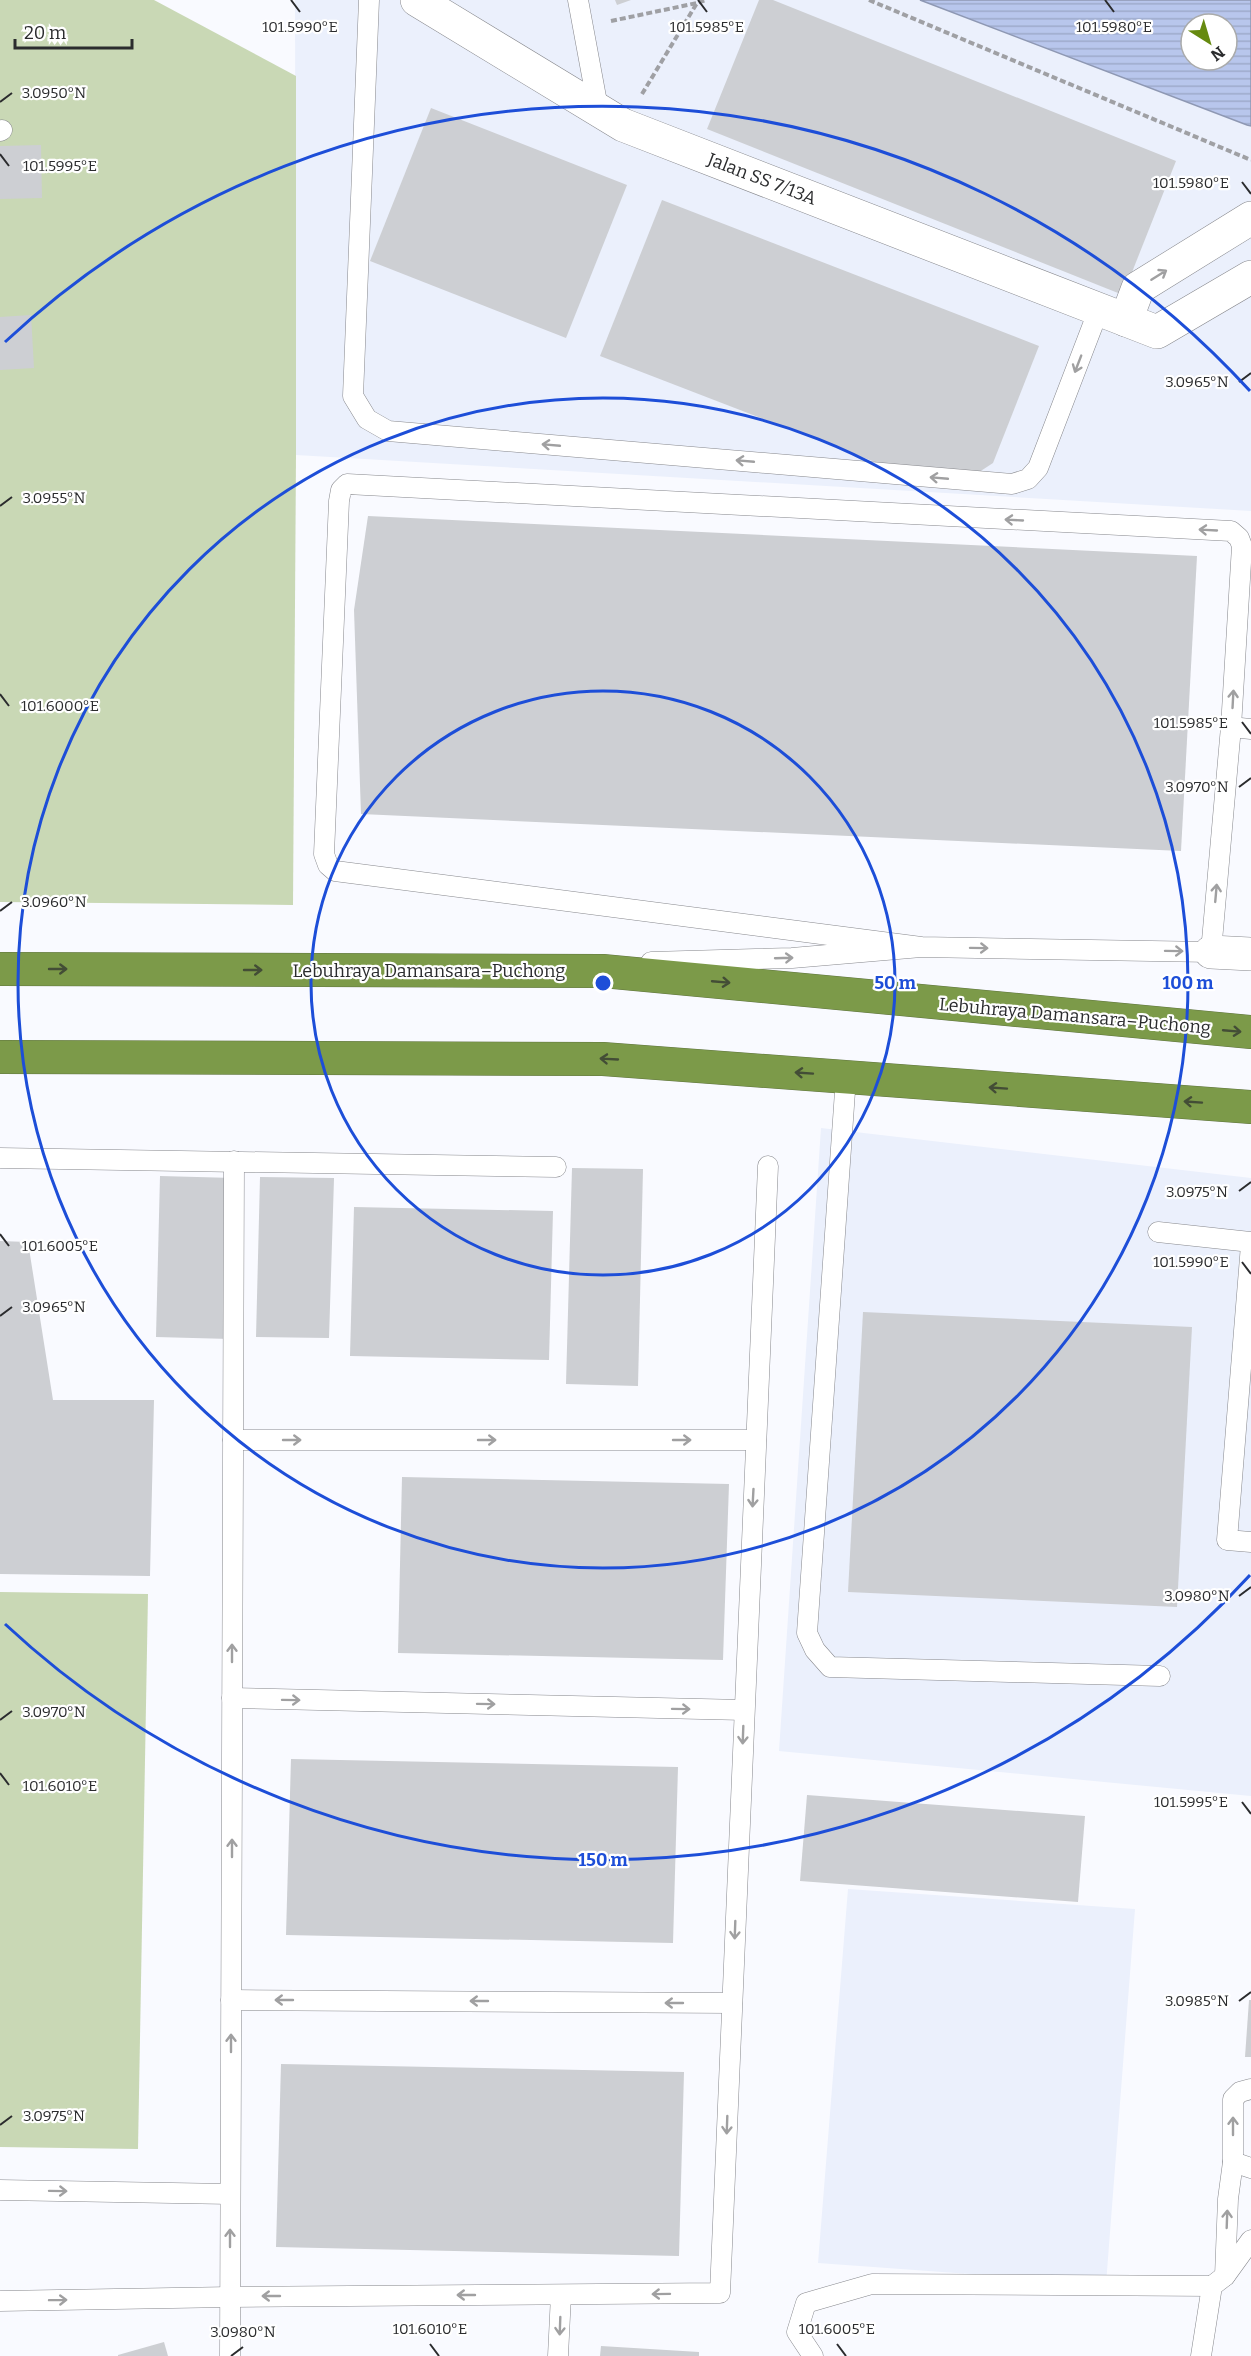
<svg xmlns="http://www.w3.org/2000/svg" width="1251" height="2356" viewBox="0 0 1251 2356" font-family="Bitter,serif">
  <defs>
    <pattern id="water-rules" width="6" height="5" patternUnits="userSpaceOnUse" patternTransform="scale(1.5)"><rect width="6" height="5" fill="#b8c6ec"/><path d="M0 2.5h6" fill="none" stroke="#9eaacb"/></pattern>
  </defs>
  <rect width="100%" height="100%" fill="#f9faff"/>
  <!-- built -->
  <g fill="#ebf0fc">
    <polygon points="295,0 920,0 1251,127 1251,511 296,455"/>
    <polygon points="821,1128 1251,1178 1251,1796 779,1751"/>
    <polygon points="848,1889 1135,1909 1106,2284 818,2263"/>
  </g>
  <!-- green -->
  <g fill="#c9d8b5">
    <polygon points="0,0 154,0 296,76 296,455 293,905 0,902"/>
    <polygon points="0,1592 148,1594 138,2149 0,2147"/>
  </g>
  <!-- water -->
  <path fill="url(#water-rules)" stroke="#8e98b3" stroke-width="1.5" fill-rule="evenodd" d="M 920,0 L 1251,0 L 1251,126 L 1247,125 ZM 1191,24 L 1227,24 L 1227,60 L 1191,60 Z"/>
  <!-- building -->
  <g fill="#cdcfd3">
    <polygon points="615,0 631,0 617,5"/>
    <polygon points="759,0 773,0 1176,161 1123,295 707,129"/>
    <polygon points="431,108 627,185 566,338 370,261"/>
    <polygon points="41,145 42,198 0,199 0,146"/>
    <polygon points="662,200 1039,346 993,463 970,478 893,469 600,356"/>
    <polygon points="31,315 34,368 0,370 0,317"/>
    <polygon points="368,516 1197,556 1181,851 361,814 354,610"/>
    <polygon points="572,1168 643,1169 638,1386 566,1384"/>
    <polygon points="160,1176 234,1178 230,1339 156,1337"/>
    <polygon points="260,1177 334,1178 329,1338 256,1337"/>
    <polygon points="354,1207 553,1211 549,1360 350,1356"/>
    <polygon points="0,1241 28,1242 53,1400 154,1400 150,1576 0,1574"/>
    <polygon points="863,1312 1192,1327 1177,1607 848,1592"/>
    <polygon points="402,1477 729,1484 723,1660 398,1653"/>
    <polygon points="291,1759 678,1767 673,1943 286,1935"/>
    <polygon points="807,1795 1085,1816 1078,1902 800,1881"/>
    <polygon points="1249,2000 1251,2000 1251,2057 1245,2057"/>
    <polygon points="281,2064 684,2072 679,2256 276,2247"/>
    <polygon points="164,2342 168,2356 118,2356 118,2355"/>
    <polygon points="601,2346 699,2352 699,2356 600,2356"/>
  </g>
  <g fill="none" stroke-linecap="round" stroke-linejoin="round">
    <defs>
      <g id="lane">
        <polyline points="369,0 353,396 367,419 388,431 1012,484 1028,479 1038,468 1099,309"/>
        <polyline points="578,0 598,108"/>
        <polyline points="0,131 2,130"/>
        <polyline points="1231,727 1251,729"/>
        <polyline points="651,962 792,958 921,947 1211,952 1231,727 1242,546 1239,538 1231,531 347,484 341,490 339,501 324,854 328,865 335,871 921,947"/>
        <polyline points="846,1077 807,1633 815,1650 830,1667 1160,1676"/>
        <polyline points="0,1158 556,1167"/>
        <polyline points="1158,1232 1251,1242"/>
        <polyline points="1251,1245 1227,1540 1251,1542"/>
        <polyline points="233,1440 756,1440"/>
        <polyline points="232,1698 744,1710"/>
        <polyline points="231,2000 732,2003"/>
        <polyline points="1233,2162 1251,2168"/>
        <polyline points="0,2190 230,2194"/>
        <polyline points="1225,2276 1228,2199 1233,2162 1233,2099 1240,2092 1251,2089"/>
        <polyline points="0,2301 230,2297 720,2293 768,1166"/>
        <polyline points="230,2356 234,1161"/>
        <polyline points="558,2356 561,2295"/>
        <polyline points="813,2356 797,2332 806,2303 872,2284 1212,2286"/>
        <polyline points="1201,2356 1212,2286 1225,2276 1251,2240"/>
      </g>
      <g id="street">
        <polyline points="417,0 623,125 1157,332 1251,277"/>
        <polyline points="1126,320 1138,288 1251,218"/>
        <polyline points="1211,952 1251,954"/>
      </g>
      <g id="highway">
        <polyline points="0,969 603,971 1251,1032"/>
        <polyline points="0,1057 603,1059 1251,1107"/>
      </g>
    </defs>
    <!-- lane casing -->
    <use href="#lane" stroke="#87888d" stroke-width="21"/>
    <!-- street casing -->
    <use href="#street" stroke="#87888d" stroke-width="34"/>
    <!-- highway casing -->
    <use href="#highway" stroke="#607440" stroke-width="34"/>
    <!-- path -->
    <g stroke="#9fa0a4" stroke-width="4" stroke-dasharray="6 3" stroke-linecap="butt">
      <polyline points="869,0 1251,160"/>
      <polyline points="611,21 697,3"/>
      <polyline points="642,94 697,3 706,0"/>
    </g>
    <!-- lane -->
    <use href="#lane" stroke="#fff" stroke-width="20"/>
    <!-- street -->
    <use href="#street" stroke="#fff" stroke-width="33"/>
    <!-- highway -->
    <use href="#highway" stroke="#7c9a49" stroke-width="33"/>
  </g>
  <!-- one-way arrows -->
  <defs><path id="oneway-shaft" d="M-6 0H5M1.5-3L5.5 0L1.5 3" fill="none" stroke-width="1.6" stroke-linecap="round" stroke-linejoin="round" transform="scale(1.5)"/></defs>
  <g stroke="#a0a0a1">
    <use href="#oneway-shaft" transform="translate(1159 275) rotate(-32)"/>
    <use href="#oneway-shaft" transform="translate(1078 364) rotate(111)"/>
    <use href="#oneway-shaft" transform="translate(551 445) rotate(-175)"/>
    <use href="#oneway-shaft" transform="translate(745 461) rotate(-175)"/>
    <use href="#oneway-shaft" transform="translate(939 478) rotate(-175)"/>
    <use href="#oneway-shaft" transform="translate(1014 520) rotate(-177)"/>
    <use href="#oneway-shaft" transform="translate(1208 530) rotate(-177)"/>
    <use href="#oneway-shaft" transform="translate(1233 699) rotate(-87)"/>
    <use href="#oneway-shaft" transform="translate(1216 893) rotate(-85)"/>
    <use href="#oneway-shaft" transform="translate(979 948) rotate(1)"/>
    <use href="#oneway-shaft" transform="translate(1174 951) rotate(1)"/>
    <use href="#oneway-shaft" transform="translate(784 958) rotate(-2)"/>
    <use href="#oneway-shaft" transform="translate(292 1440)"/>
    <use href="#oneway-shaft" transform="translate(487 1440)"/>
    <use href="#oneway-shaft" transform="translate(682 1440)"/>
    <use href="#oneway-shaft" transform="translate(753 1498) rotate(93)"/>
    <use href="#oneway-shaft" transform="translate(232 1653) rotate(-90)"/>
    <use href="#oneway-shaft" transform="translate(291 1700) rotate(1)"/>
    <use href="#oneway-shaft" transform="translate(486 1704) rotate(1)"/>
    <use href="#oneway-shaft" transform="translate(681 1709) rotate(1)"/>
    <use href="#oneway-shaft" transform="translate(743 1735) rotate(92)"/>
    <use href="#oneway-shaft" transform="translate(232 1848) rotate(-90)"/>
    <use href="#oneway-shaft" transform="translate(735 1930) rotate(92)"/>
    <use href="#oneway-shaft" transform="translate(284 2000) rotate(-180)"/>
    <use href="#oneway-shaft" transform="translate(479 2001) rotate(-180)"/>
    <use href="#oneway-shaft" transform="translate(674 2003) rotate(-180)"/>
    <use href="#oneway-shaft" transform="translate(231 2043) rotate(-90)"/>
    <use href="#oneway-shaft" transform="translate(727 2125) rotate(92)"/>
    <use href="#oneway-shaft" transform="translate(1233 2126) rotate(-90)"/>
    <use href="#oneway-shaft" transform="translate(58 2191) rotate(1)"/>
    <use href="#oneway-shaft" transform="translate(1227 2219) rotate(-88)"/>
    <use href="#oneway-shaft" transform="translate(230 2238) rotate(-90)"/>
    <use href="#oneway-shaft" transform="translate(661 2294) rotate(179)"/>
    <use href="#oneway-shaft" transform="translate(466 2295) rotate(180)"/>
    <use href="#oneway-shaft" transform="translate(271 2296) rotate(180)"/>
    <use href="#oneway-shaft" transform="translate(58 2300) rotate(-1)"/>
    <use href="#oneway-shaft" transform="translate(560 2326) rotate(92)"/>
  </g>
  <g stroke="#434d36">
    <use href="#oneway-shaft" transform="translate(58 969)"/>
    <use href="#oneway-shaft" transform="translate(253 970)"/>
    <use href="#oneway-shaft" transform="translate(721 982) rotate(5)"/>
    <use href="#oneway-shaft" transform="translate(1232 1031) rotate(5)"/>
    <use href="#oneway-shaft" transform="translate(609 1059) rotate(-177)"/>
    <use href="#oneway-shaft" transform="translate(804 1073) rotate(-176)"/>
    <use href="#oneway-shaft" transform="translate(998 1088) rotate(-176)"/>
    <use href="#oneway-shaft" transform="translate(1193 1102) rotate(-176)"/>
  </g>
  <!-- ticks -->
  <path fill="none" stroke="#2b2c2e" stroke-width="2" d="M 291,0 L 300,12M 698,0 L 707,12M 1105,0 L 1114,12M 0,102 L 12,93M 0,154 L 9,166M 1242,182 L 1251,194M 1239,382 L 1251,373M 0,506 L 12,497M 0,694 L 9,706M 1242,722 L 1251,734M 1239,787 L 1251,778M 0,911 L 12,902M 1239,1191 L 1251,1182M 0,1234 L 9,1246M 1242,1262 L 1251,1274M 0,1316 L 12,1307M 1239,1596 L 1251,1587M 0,1720 L 12,1711M 0,1773 L 9,1785M 1242,1802 L 1251,1814M 1239,2001 L 1251,1992M 0,2125 L 12,2116M 430,2344 L 439,2356M 837,2344 L 846,2356M 231,2356 L 243,2347"/>
  <!-- distance rings -->
  <g fill="none" stroke="#1d4ed8" stroke-width="3">
    <circle cx="603" cy="983" r="292"/>
    <circle cx="603" cy="983" r="585"/>
    <path d="M1250 1575A877 877 0 0 1 5 1624M5 342A877 877 0 0 1 1250 391"/>
  </g>
  <g text-anchor="middle" stroke-width="4.5" stroke-linejoin="round" paint-order="stroke">
    <!-- street labels -->
    <g font-size="18" fill="#2b2c2e" stroke="#fff">
      <text transform="translate(762 179) rotate(21)" y="6">Jalan SS 7/13A</text>
      <text x="429" y="977">Lebuhraya Damansara–Puchong</text>
      <text transform="translate(1075 1016) rotate(5)" y="6">Lebuhraya Damansara–Puchong</text>
    </g>
  </g>
  <g font-size="15" text-anchor="middle" fill="#2b2c2e" stroke="#fff" stroke-width="4.5" stroke-linejoin="round" paint-order="stroke">
    <text x="1114" y="32">101.5980°E</text>
    <text x="300" y="32">101.5990°E</text>
    <text x="707" y="32">101.5985°E</text>
    <text x="54" y="98">3.0950°N</text>
    <text x="60" y="171">101.5995°E</text>
    <text x="1191" y="188">101.5980°E</text>
    <text x="1197" y="387">3.0965°N</text>
    <text x="54" y="503">3.0955°N</text>
    <text x="60" y="711">101.6000°E</text>
    <text x="1191" y="728">101.5985°E</text>
    <text x="1197" y="792">3.0970°N</text>
    <text x="54" y="907">3.0960°N</text>
    <text x="1197" y="1197">3.0975°N</text>
    <text x="60" y="1251">101.6005°E</text>
    <text x="1191" y="1267">101.5990°E</text>
    <text x="54" y="1312">3.0965°N</text>
    <text x="1197" y="1601">3.0980°N</text>
    <text x="54" y="1717">3.0970°N</text>
    <text x="60" y="1791">101.6010°E</text>
    <text x="1191" y="1807">101.5995°E</text>
    <text x="1197" y="2006">3.0985°N</text>
    <text x="54" y="2121">3.0975°N</text>
    <text x="430" y="2334">101.6010°E</text>
    <text x="837" y="2334">101.6005°E</text>
    <text x="243" y="2337">3.0980°N</text>
  </g>
  <circle cx="603" cy="983" r="9" fill="#1d4ed8" stroke="#fff" stroke-width="3"/>
  <g font-size="18" text-anchor="middle" font-weight="bold" fill="#1d4ed8" stroke="#fff" stroke-width="4.5" stroke-linejoin="round" paint-order="stroke">
    <text x="895" y="989">50 m</text>
    <text x="1188" y="989">100 m</text>
    <text x="603" y="1866">150 m</text>
  </g>
  <!-- north arrow -->
  <g transform="translate(1209 42) rotate(143)"><circle r="28" fill="#ffffff" stroke="#aaabab" stroke-width="1.5"/>
  <path d="M0-4.5L10 22L0 15L-10 22Z" fill="#668a10"/>
  <text y="-9" font-size="16" font-weight="bold" text-anchor="middle" fill="#2b2c2e">N</text>
  </g>
  <!-- scale -->
  <path d="M15 39v9h117v-9" fill="none" stroke="#2b2c2e" stroke-width="3"/>
  <text x="24" y="39" font-size="18" fill="#2b2c2e" stroke="#ffffff" stroke-width="4.5" paint-order="stroke">20 m</text>
</svg>
